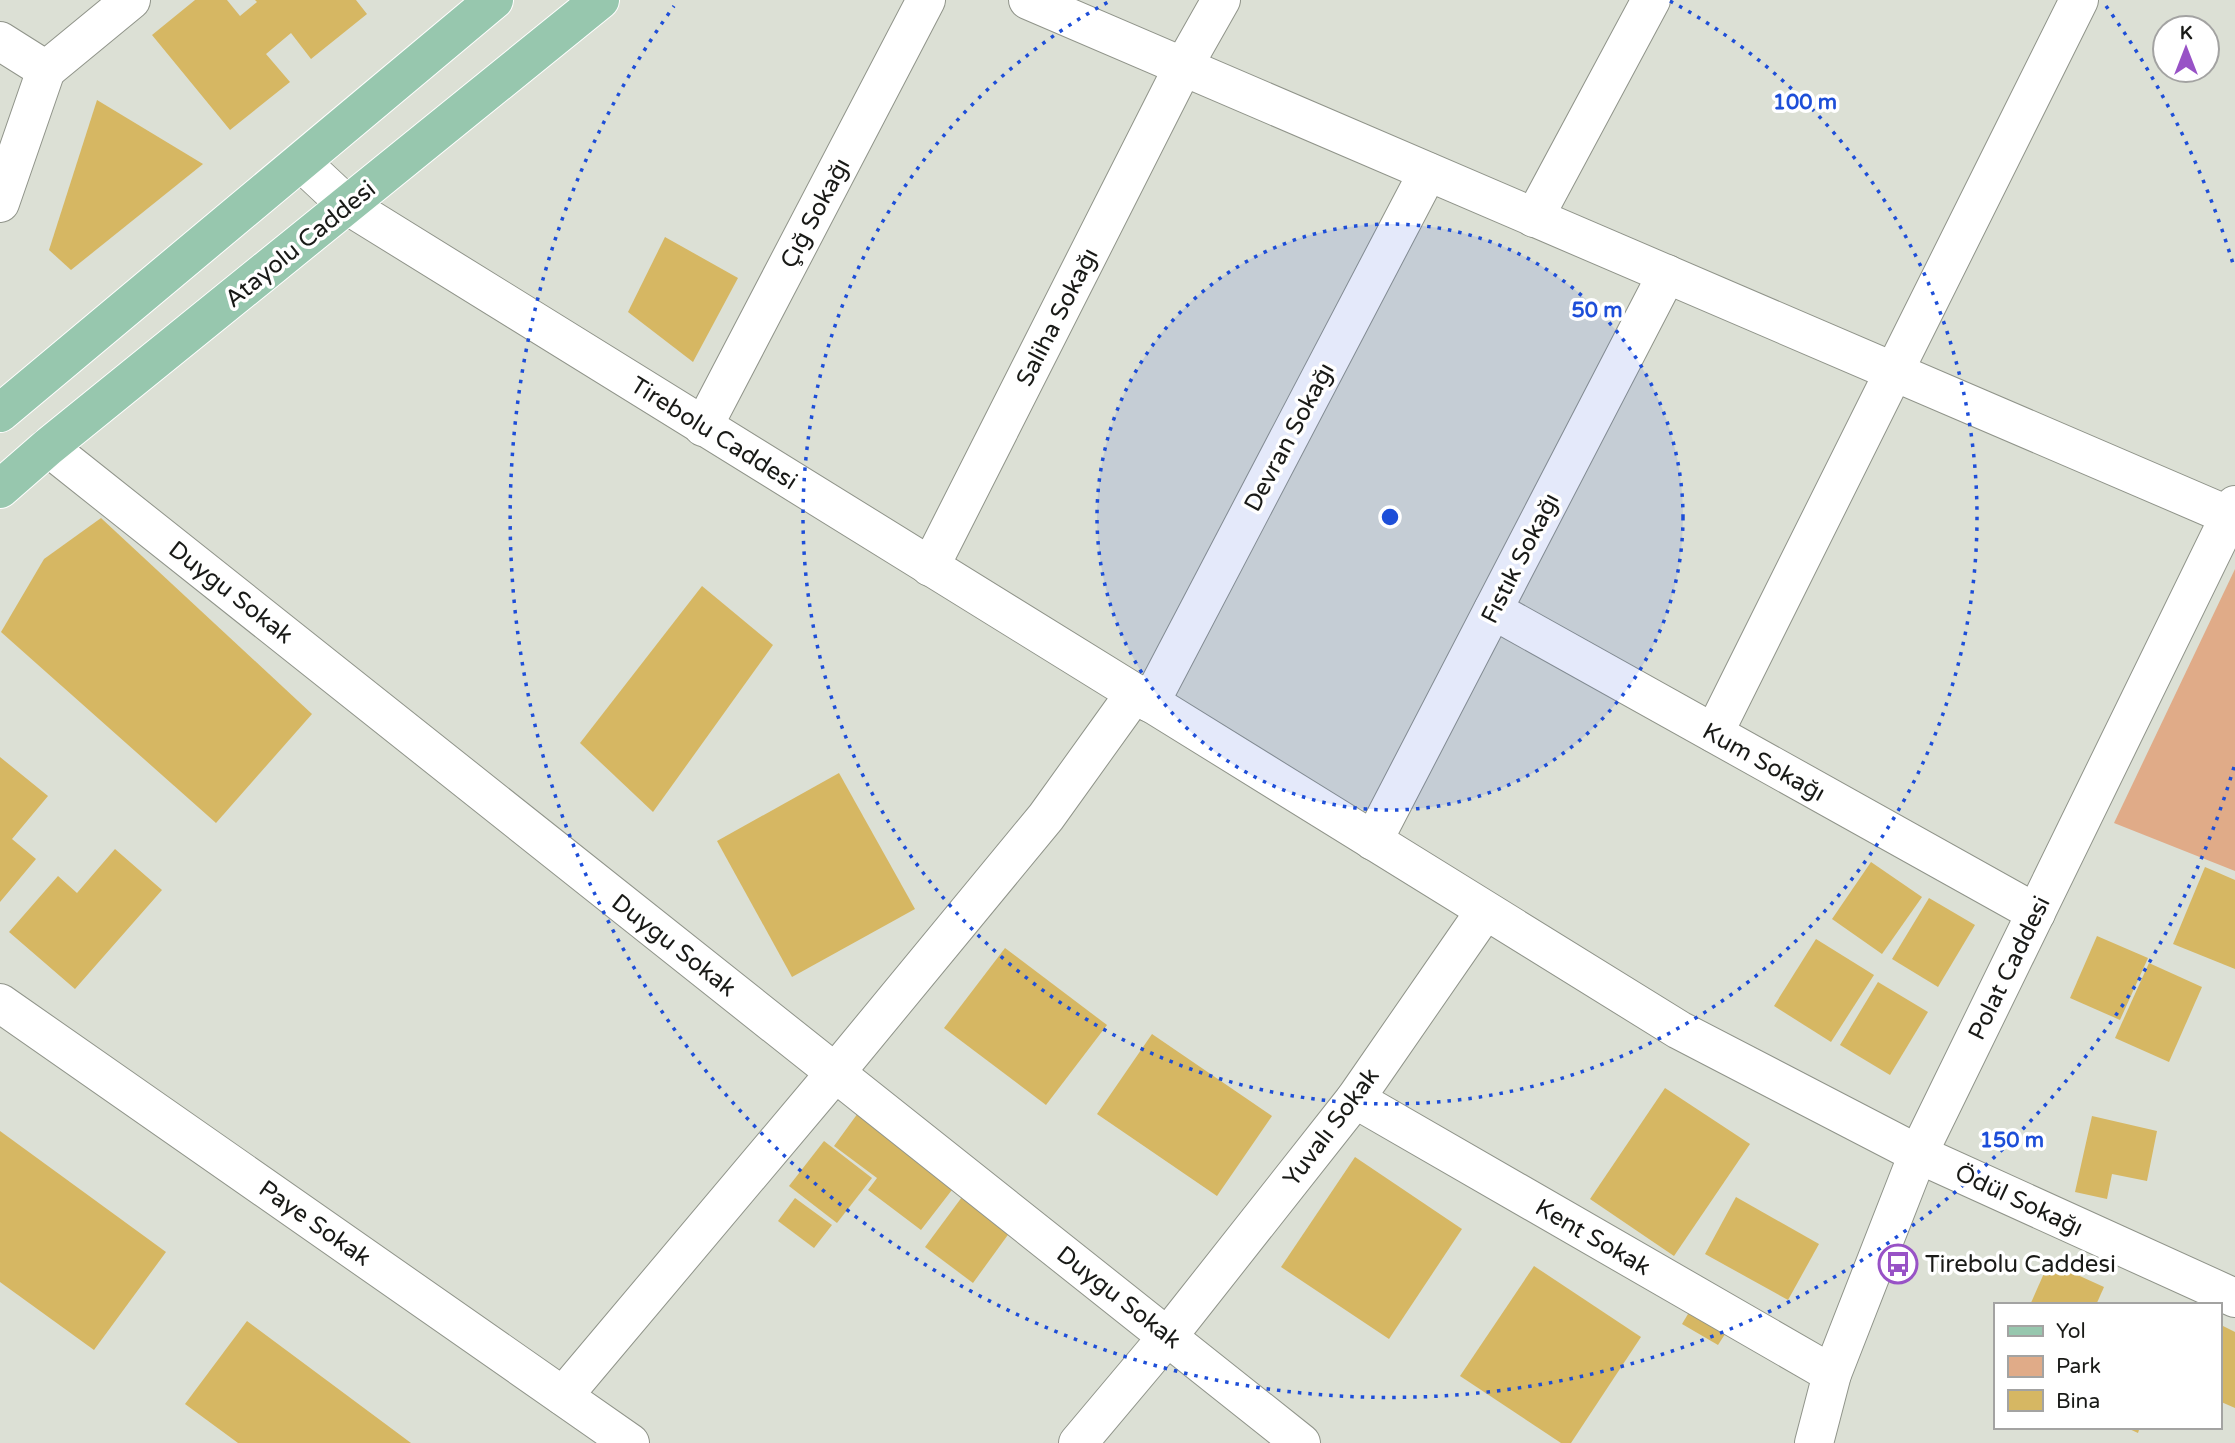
<svg xmlns="http://www.w3.org/2000/svg" width="2235" height="1443" viewBox="0 0 2235 1443" font-family="'Varela Round',sans-serif">
  <rect width="100%" height="100%" fill="#dce0d5"/>
  <!-- green -->
  <polygon fill="#e0ab88" points="2235,569 2235,871 2114,823"/>
  <!-- building -->
  <g fill="#d6b763">
    <polygon points="195,0 227,0 240,16 257,2 255,0 356,0 367,14 311,59 291,33 266,54 290,82 230,130 152,35"/>
    <polygon points="97,100 203,164 71,270 49,250"/>
    <polygon points="665,237 738,278 693,362 628,312"/>
    <polygon points="101,518 312,714 216,823 1,632 44,559"/>
    <polygon points="702,586 773,645 653,812 580,743"/>
    <polygon points="0,757 48,796 12,839 36,859 0,902"/>
    <polygon points="839,773 915,909 792,977 717,841"/>
    <polygon points="115,849 162,890 75,989 9,932 58,876 77,893"/>
    <polygon points="1871,862 1922,897 1882,954 1832,919"/>
    <polygon points="2205,867 2235,880 2235,969 2173,944"/>
    <polygon points="1929,898 1975,925 1938,987 1892,959"/>
    <polygon points="2097,936 2148,958 2120,1020 2070,998"/>
    <polygon points="1816,939 1874,975 1831,1042 1774,1006"/>
    <polygon points="1005,948 1107,1025 1046,1105 944,1028"/>
    <polygon points="2149,963 2202,987 2169,1062 2115,1038"/>
    <polygon points="1878,982 1928,1012 1890,1075 1840,1045"/>
    <polygon points="1152,1034 1272,1116 1217,1196 1097,1114"/>
    <polygon points="1665,1088 1750,1144 1674,1256 1590,1199"/>
    <polygon points="858,1113 955,1186 921,1230 868,1190 877,1178 834,1146"/>
    <polygon points="2092,1116 2157,1131 2147,1181 2112,1174 2107,1199 2075,1192"/>
    <polygon points="0,1131 166,1252 94,1350 0,1282"/>
    <polygon points="824,1141 872,1178 837,1223 789,1186"/>
    <polygon points="1355,1157 1462,1229 1389,1339 1281,1267"/>
    <polygon points="962,1197 1010,1232 973,1283 925,1247"/>
    <polygon points="1736,1197 1819,1244 1788,1300 1705,1254"/>
    <polygon points="795,1198 832,1225 814,1248 778,1221"/>
    <polygon points="2049,1262 2104,1287 2096,1305 2030,1305"/>
    <polygon points="1534,1266 1641,1337 1571,1443 1561,1443 1460,1376"/>
    <polygon points="1691,1309 1727,1331 1718,1345 1682,1324"/>
    <polygon points="247,1321 411,1443 238,1443 185,1404"/>
    <polygon points="2219,1324 2235,1332 2235,1408 2219,1401"/>
    <polygon points="2125,1427 2140,1427 2138,1433"/>
  </g>
  <g fill="none" stroke-linecap="round" stroke-linejoin="round">
    <defs>
      <g id="street">
        <polyline points="1028,0 2230,516"/>
        <polyline points="0,41 46,70 131,0"/>
        <polyline points="301,162 347,205 1135,693"/>
        <polyline points="0,203 46,70"/>
        <polyline points="1534,218 1651,0"/>
        <polyline points="703,427 926,0"/>
        <polyline points="48,447 1301,1443"/>
        <polyline points="930,567 1183,67 1221,0"/>
        <polyline points="1493,610 2036,913"/>
        <polyline points="1150,703 1428,172"/>
        <polyline points="1714,733 2079,0"/>
        <polyline points="1373,841 1667,274"/>
        <polyline points="0,1003 630,1443"/>
        <polyline points="1355,1099 1832,1374"/>
        <polyline points="563,1396 835,1073 1046,817 1135,693 1679,1030 1918,1154 2235,1298"/>
        <polyline points="1078,1443 1168,1336 1355,1099 1485,911"/>
        <polyline points="1814,1443 1832,1374 1918,1154 2235,505"/>
      </g>
      <g id="primary">
        <polyline points="0,413 494,0"/>
        <polyline points="0,489 48,447 600,0"/>
      </g>
    </defs>
    <!-- street casing -->
    <use href="#street" stroke="#90948a" stroke-width="40"/>
    <!-- primary casing -->
    <use href="#primary" stroke="#fff" stroke-width="40"/>
    <!-- street -->
    <use href="#street" stroke="#fff" stroke-width="38"/>
    <!-- primary -->
    <use href="#primary" stroke="#97c7ae" stroke-width="38"/>
  </g>
  <!-- distance rings -->
  <circle cx="1390" cy="517" r="293" fill="#1d4ed8" fill-opacity=".12"/>
  <g fill="none" stroke="#1d4ed8" stroke-width="3.5" stroke-dasharray="3.5 7">
    <circle cx="1390" cy="517" r="293"/>
    <path d="M1670 1A587 587 0 1 1 1110 1"/>
    <path d="M2234 767A880 880 0 1 1 674 6M2106 6A880 880 0 0 1 2234 267"/>
  </g>
  <!-- icons -->
  <defs>
    <symbol id="bus-ring" viewBox="-11 -11 22 22"><circle r="9.5" fill="#fff" stroke="#9852c6" stroke-width="1.5"/><path d="M-5-6H5V4H4V6H2V4H-2V6H-4V4H-5ZM-3.5-4V0h7V-4ZM-3.5 1.2v1.5H-2V1.2ZM2 1.2v1.5H3.5V1.2Z" fill="#9852c6"/></symbol>
  </defs>
  <g fill-rule="evenodd">
    <use href="#bus-ring" x="1876" y="1242" width="44" height="44"/>
  </g>
  <g text-anchor="middle" stroke-width="7" stroke-linejoin="round" paint-order="stroke">
    <!-- street labels -->
    <g font-size="24" fill="#191a17" stroke="#fff">
      <text transform="translate(815 213) rotate(-62)" y="8">Çığ Sokağı</text>
      <text transform="translate(300 244) rotate(-39)" y="8">Atayolu Caddesi</text>
      <text transform="translate(1057 317) rotate(-63)" y="8">Saliha Sokağı</text>
      <text transform="translate(714 433) rotate(32)" y="8">Tirebolu Caddesi</text>
      <text transform="translate(1289 437) rotate(-62)" y="8">Devran Sokağı</text>
      <text transform="translate(1520 558) rotate(-63)" y="8">Fıstık Sokağı</text>
      <text transform="translate(231 592) rotate(38)" y="8">Duygu Sokak</text>
      <text transform="translate(1764 762) rotate(29)" y="8">Kum Sokağı</text>
      <text transform="translate(674 945) rotate(38)" y="8">Duygu Sokak</text>
      <text transform="translate(2009 968) rotate(-64)" y="8">Polat Caddesi</text>
      <text transform="translate(1331 1127) rotate(-53)" y="8">Yuvalı Sokak</text>
      <text transform="translate(2019 1200) rotate(25)" y="8">Ödül Sokağı</text>
      <text transform="translate(315 1223) rotate(35)" y="8">Paye Sokak</text>
      <text transform="translate(1593 1237) rotate(30)" y="8">Kent Sokak</text>
      <text transform="translate(1119 1297) rotate(38)" y="8">Duygu Sokak</text>
    </g>
    <!-- poi labels -->
    <g font-size="24" fill="#191a17" stroke="#fff" text-anchor="start">
      <text x="1925" y="1272">Tirebolu Caddesi</text>
    </g>
  </g>
  <circle cx="1390" cy="517" r="10" fill="#1d4ed8" stroke="#fff" stroke-width="3.5"/>
  <g font-size="21" text-anchor="middle" font-weight="bold" fill="#1d4ed8" stroke="#fff" stroke-width="7" stroke-linejoin="round" paint-order="stroke">
    <text x="1805" y="109">100 m</text>
    <text x="1597" y="317">50 m</text>
    <text x="2012" y="1147">150 m</text>
  </g>
  <!-- legend -->
  <rect x="1994" y="1303" width="228" height="126" fill="#ffffff" stroke="#a3a3a2" stroke-width="2"/>
  <rect x="2008" y="1326" width="35" height="10" fill="#97c7ae" stroke="#a3a3a2" stroke-width="2"/>
  <text x="2056" y="1338" font-size="21" fill="#191a17">Yol</text>
  <rect x="2008" y="1356" width="35" height="21" fill="#e0ab88" stroke="#a3a3a2" stroke-width="2"/>
  <text x="2056" y="1373" font-size="21" fill="#191a17">Park</text>
  <rect x="2008" y="1390" width="35" height="21" fill="#d6b763" stroke="#a3a3a2" stroke-width="2"/>
  <text x="2056" y="1408" font-size="21" fill="#191a17">Bina</text>
  <!-- north arrow -->
  <g transform="translate(2186 49)"><circle r="33" fill="#ffffff" stroke="#a3a3a2" stroke-width="2"/>
  <path d="M0-5L12 26L0 18L-12 26Z" fill="#9852c6"/>
  <text y="-10" font-size="19" font-weight="bold" text-anchor="middle" fill="#191a17">K</text>
  </g>
</svg>
